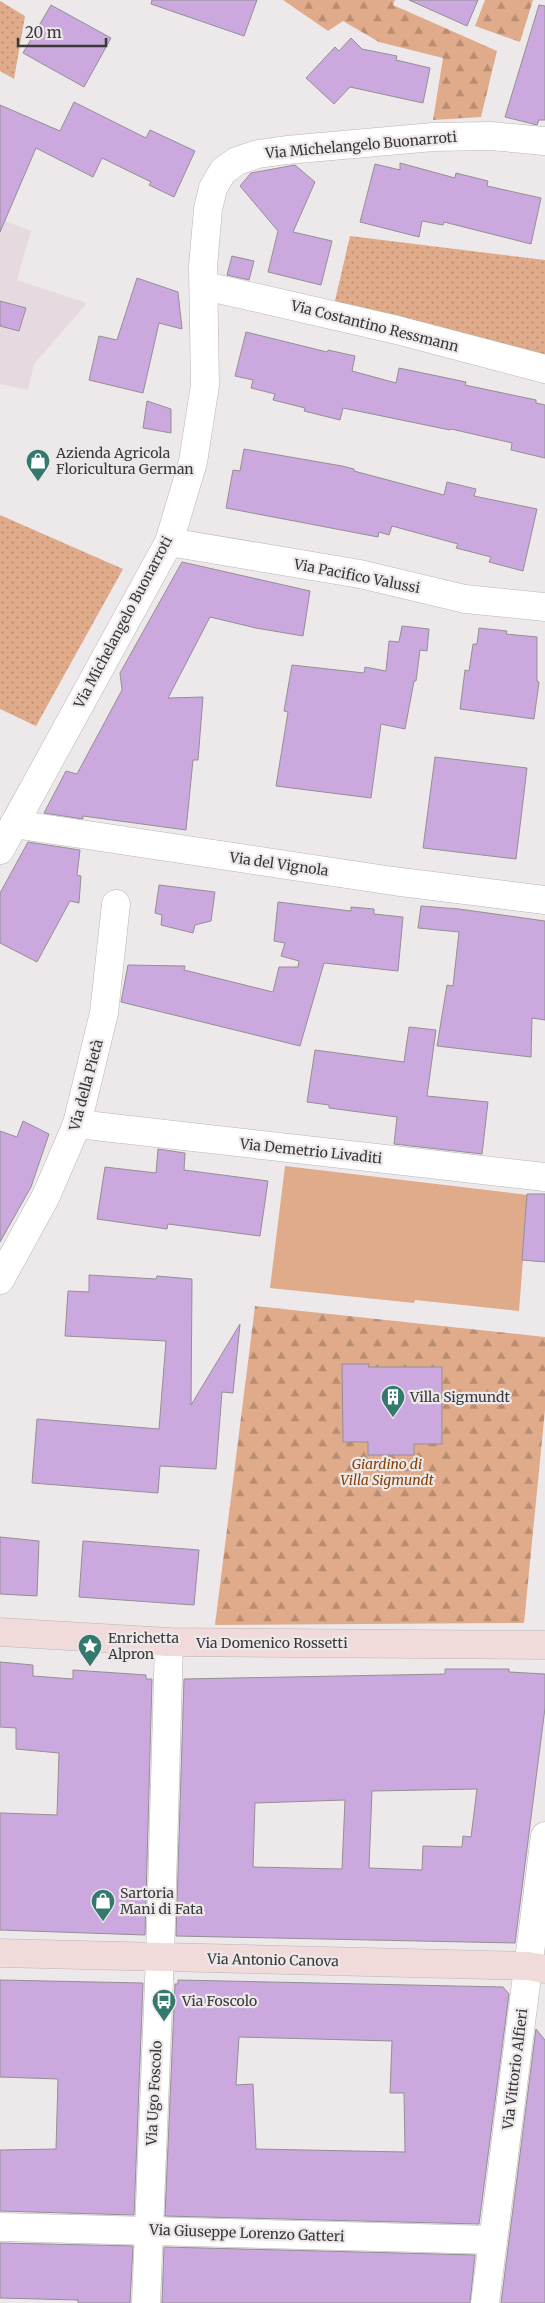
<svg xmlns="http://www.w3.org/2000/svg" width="545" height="2303" viewBox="0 0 545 2303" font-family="Merriweather,serif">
  <defs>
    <pattern id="green-dots" width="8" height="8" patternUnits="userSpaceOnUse" patternTransform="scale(1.25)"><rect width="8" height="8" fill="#e0ab8a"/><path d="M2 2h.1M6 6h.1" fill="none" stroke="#b78c72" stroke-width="1.8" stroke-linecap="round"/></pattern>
    <pattern id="forest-firs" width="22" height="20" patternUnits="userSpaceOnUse" patternTransform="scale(1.25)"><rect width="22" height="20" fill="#e0ab8a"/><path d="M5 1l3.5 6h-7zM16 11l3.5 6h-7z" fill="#b78c72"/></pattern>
  </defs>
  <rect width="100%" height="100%" fill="#ede8ea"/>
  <!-- built -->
  <polygon fill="#e6d9df" points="0,219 31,231 17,280 87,303 34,364 28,390 0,384"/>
  <!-- green -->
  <g fill="url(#green-dots)">
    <polygon points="0,1 25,16 14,79 0,71"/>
    <polygon points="350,236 545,260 545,357 334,305"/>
    <polygon points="0,515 123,569 36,726 0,709"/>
  </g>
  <!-- forest -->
  <g fill="url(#forest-firs)">
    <polygon points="283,0 395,0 393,5 497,51 481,117 433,120 443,58 379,42 343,21 328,31"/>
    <polygon points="485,0 533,0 520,42 475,26"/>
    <polygon points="255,1306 545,1337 545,1410 524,1623 215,1625"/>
  </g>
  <!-- pitch -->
  <polygon fill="#e0ab8a" points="285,1166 528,1195 519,1311 415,1300 414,1303 270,1288"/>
  <!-- building -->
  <g fill="#cba8dd" stroke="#939094" fill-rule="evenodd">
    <polygon points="152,0 257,0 244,36 151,4"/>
    <polygon points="409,0 478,0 467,26"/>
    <polygon points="51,5 111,38 84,87 23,53"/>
    <polygon points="539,5 545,6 545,120 539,120 537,125 505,117"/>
    <polygon points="351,38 362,49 397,56 396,60 430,68 423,103 350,87 334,104 306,78 335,47 339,51"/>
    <polygon points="74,102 146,138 150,130 195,151 174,197 149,185 151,182 102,158 93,177 36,148 0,232 0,105 60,131"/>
    <polygon points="400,163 455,178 456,173 488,181 487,186 541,198 531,244 444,222 443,225 422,221 419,237 360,222 375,164 400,170"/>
    <polygon points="295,165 315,182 293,232 332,241 321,285 268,272 278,231 240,186 251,173"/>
    <polygon points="232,256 254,261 249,280 227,275"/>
    <polygon points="137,278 178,292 182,329 159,323 143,393 89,380 99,336 117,340"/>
    <polygon points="0,301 26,308 19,331 0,326"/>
    <polygon points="246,332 327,352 328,350 355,356 352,371 396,383 399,368 466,382 465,385 536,400 536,403 545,405 545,458 511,450 512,443 451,429 450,430 343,408 340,420 304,411 305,408 273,400 275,394 251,388 253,380 235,376"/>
    <polygon points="147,401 171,409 171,433 143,428"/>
    <polygon points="244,449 342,466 354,469 354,471 444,495 447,482 476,489 474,496 537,509 523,571 489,562 491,557 456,548 458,544 392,526 389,535 379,532 378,537 226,508 233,470 240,471"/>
    <polygon points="182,562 310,591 303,636 256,628 210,617 168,698 203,697 198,760 193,760 186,830 83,816 83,819 44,813 66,771 77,774 122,690 120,673"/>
    <polygon points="402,626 429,629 427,651 420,650 416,681 414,681 405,729 381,724 371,798 276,786 288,712 284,711 292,665 364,673 365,667 386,671 389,641 399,642"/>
    <polygon points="479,628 507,631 506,634 537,637 537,681 539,682 534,719 460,709 465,670 469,671 473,644 477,644"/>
    <polygon points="435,757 527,768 516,859 423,848"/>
    <polygon points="28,842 80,850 77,875 81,876 79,903 70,901 37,962 0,943 0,893"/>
    <polygon points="159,885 215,892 211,921 195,925 193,933 161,925 162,915 155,913"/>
    <polygon points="278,902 351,911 351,907 374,909 374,914 403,917 398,971 324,963 300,1046 121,1002 128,965 185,966 184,970 273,992 279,967 298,967 299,961 281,956 285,943 274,941"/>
    <polygon points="421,906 459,909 545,921 545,1020 532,1018 531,1057 437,1046 447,985 453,986 459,932 418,928"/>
    <polygon points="409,1027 436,1030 427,1096 488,1102 482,1154 394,1144 397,1117 329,1108 329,1105 307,1102 315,1050 404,1062"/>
    <polygon points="23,1121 49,1134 31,1187 0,1242 0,1131 17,1137"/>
    <polygon points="158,1149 185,1153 184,1170 268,1181 260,1236 168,1224 167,1229 97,1219 105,1167 156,1173"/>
    <polygon points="527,1194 545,1194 545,1262 522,1260"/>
    <polygon points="89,1275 156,1279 157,1276 192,1279 191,1405 240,1324 233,1393 222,1392 216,1469 160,1466 158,1493 32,1483 37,1419 159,1429 166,1341 65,1336 68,1291 89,1292"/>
    <polygon points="342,1364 369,1364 368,1367 442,1367 442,1444 414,1444 414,1455 368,1455 368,1442 343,1442"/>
    <polygon points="0,1537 39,1541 37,1596 0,1594"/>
    <polygon points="83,1541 199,1550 194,1605 79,1597"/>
    <polygon points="0,1662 33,1665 33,1676 73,1679 73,1670 146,1675 146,1679 152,1679 145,1935 0,1930 0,1813 57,1815 59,1753 16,1749 16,1728 0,1727"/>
    <path d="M 445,1669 L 509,1669 L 509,1672 L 545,1674 L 545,1708 L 515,1943 L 176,1936 L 184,1679 L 445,1674 ZM 477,1789 L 471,1837 L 463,1836 L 462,1847 L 423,1846 L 422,1870 L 369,1868 L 372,1791 ZM 345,1800 L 342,1869 L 253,1867 L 255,1803 Z"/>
    <polygon points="0,1980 143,1983 134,2215 0,2211 0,2150 56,2149 58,2079 0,2077"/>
    <path d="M 178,1980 L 503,1987 L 509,1994 L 479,2224 L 165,2216 L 175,1984 L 178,1984 ZM 239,2037 L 392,2041 L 390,2093 L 404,2093 L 405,2152 L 256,2149 L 253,2084 L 236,2085 Z"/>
    <polygon points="536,2029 545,2040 545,2303 501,2303"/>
    <polygon points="0,2243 133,2246 130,2303 78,2303 78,2300 0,2298"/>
    <polygon points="164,2247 475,2255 470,2303 162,2303"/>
  </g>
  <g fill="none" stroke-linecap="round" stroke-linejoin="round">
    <defs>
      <g id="minor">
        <polyline points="205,286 397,330 545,369"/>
        <polyline points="169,542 360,574 465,599 545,607"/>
        <polyline points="14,824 393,881 545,900"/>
        <polyline points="0,850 169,542 193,462 205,385 203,266 208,209 213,188 223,171 237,161 258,154 287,150 433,137 491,136 545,141"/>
        <polyline points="77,1124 545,1177"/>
        <polyline points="0,1280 46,1196 77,1124 104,1013 116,904"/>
        <polyline points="0,2227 493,2240"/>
        <polyline points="146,2303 160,1957 169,1642"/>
        <polyline points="485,2303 545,1836"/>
      </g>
      <g id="secondary">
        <polyline points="0,1632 169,1642 545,1645"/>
        <polyline points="0,1953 528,1966 545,1969"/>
      </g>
    </defs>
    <!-- minor casing -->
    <use href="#minor" stroke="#bab5b7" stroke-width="29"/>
    <!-- secondary casing -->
    <use href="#secondary" stroke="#bab5b7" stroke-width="29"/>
    <!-- minor -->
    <use href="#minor" stroke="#fff" stroke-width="28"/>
    <!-- secondary -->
    <use href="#secondary" stroke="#f1dada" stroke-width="28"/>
  </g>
  <!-- icons -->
  <defs>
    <symbol id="shop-pin" viewBox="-11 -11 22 30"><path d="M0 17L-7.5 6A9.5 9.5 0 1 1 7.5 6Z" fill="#33796e" stroke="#ede8ea"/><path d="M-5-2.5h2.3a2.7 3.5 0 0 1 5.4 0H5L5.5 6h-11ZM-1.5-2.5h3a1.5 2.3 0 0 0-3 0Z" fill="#fff"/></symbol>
    <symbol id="building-pin" viewBox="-11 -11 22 30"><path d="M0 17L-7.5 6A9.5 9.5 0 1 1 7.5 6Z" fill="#33796e" stroke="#ede8ea"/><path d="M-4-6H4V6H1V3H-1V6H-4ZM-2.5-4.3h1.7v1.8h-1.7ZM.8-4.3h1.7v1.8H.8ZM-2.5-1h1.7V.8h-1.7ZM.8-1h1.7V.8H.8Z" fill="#fff"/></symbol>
    <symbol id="sight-pin" viewBox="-11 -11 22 30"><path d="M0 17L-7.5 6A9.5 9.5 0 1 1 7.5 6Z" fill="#33796e" stroke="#ede8ea"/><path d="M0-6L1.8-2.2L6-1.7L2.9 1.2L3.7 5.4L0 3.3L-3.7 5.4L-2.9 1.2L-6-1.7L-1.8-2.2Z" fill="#fff"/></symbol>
    <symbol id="bus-pin" viewBox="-11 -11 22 30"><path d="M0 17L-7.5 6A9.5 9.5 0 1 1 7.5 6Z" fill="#33796e" stroke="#ede8ea"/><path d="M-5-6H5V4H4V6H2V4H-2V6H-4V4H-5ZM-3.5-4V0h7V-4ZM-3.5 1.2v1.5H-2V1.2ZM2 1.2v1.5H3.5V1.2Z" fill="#fff"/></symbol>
  </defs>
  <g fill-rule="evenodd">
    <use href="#shop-pin" x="24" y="447" width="28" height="38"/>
    <use href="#building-pin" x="379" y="1383" width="28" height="38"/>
    <use href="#sight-pin" x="76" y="1632" width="28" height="38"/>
    <use href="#shop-pin" x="89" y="1887" width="28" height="38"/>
    <use href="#bus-pin" x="150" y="1987" width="28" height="38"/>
  </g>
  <g text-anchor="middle" stroke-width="4.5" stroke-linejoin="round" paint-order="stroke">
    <!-- street labels -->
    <g font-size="14" fill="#3a3839" stroke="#ede8ea">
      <text transform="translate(361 145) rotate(-5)" y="5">Via Michelangelo Buonarroti</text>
      <text transform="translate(375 326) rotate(14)" y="5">Via Costantino Ressmann</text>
      <text transform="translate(357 576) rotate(11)" y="5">Via Pacifico Valussi</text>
      <text transform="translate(123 622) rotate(-62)" y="5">Via Michelangelo Buonarroti</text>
      <text transform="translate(279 864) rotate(8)" y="5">Via del Vignola</text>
      <text transform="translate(86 1085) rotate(-75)" y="5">Via della Pietà</text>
      <text transform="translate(311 1151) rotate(6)" y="5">Via Demetrio Livaditi</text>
      <text x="272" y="1648">Via Domenico Rossetti</text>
      <text transform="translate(273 1960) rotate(1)" y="5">Via Antonio Canova</text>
      <text transform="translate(515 2069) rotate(-83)" y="5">Via Vittorio Alfieri</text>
      <text transform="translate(154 2093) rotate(-87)" y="5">Via Ugo Foscolo</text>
      <text transform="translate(247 2233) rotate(2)" y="5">Via Giuseppe Lorenzo Gatteri</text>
    </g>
    <!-- poi labels -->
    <g font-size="14" fill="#3a3839" stroke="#ede8ea" text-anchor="start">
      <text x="56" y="458">Azienda Agricola<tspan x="56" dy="16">Floricultura German</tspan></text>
      <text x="410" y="1402">Villa Sigmundt</text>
      <text x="108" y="1643">Enrichetta<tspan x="108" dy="16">Alpron</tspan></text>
      <text x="120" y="1898">Sartoria<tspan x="120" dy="16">Mani di Fata</tspan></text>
      <text x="182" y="2006">Via Foscolo</text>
    </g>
    <!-- park labels -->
    <g font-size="14" font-style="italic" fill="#864204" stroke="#ede8ea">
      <text x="387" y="1469">Giardino di<tspan x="387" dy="16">Villa Sigmundt</tspan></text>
    </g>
  </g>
  <!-- scale -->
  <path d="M18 38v8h88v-8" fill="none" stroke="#3a3839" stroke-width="2.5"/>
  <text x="25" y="38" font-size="15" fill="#3a3839" stroke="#ede8ea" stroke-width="4" paint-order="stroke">20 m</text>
</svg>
